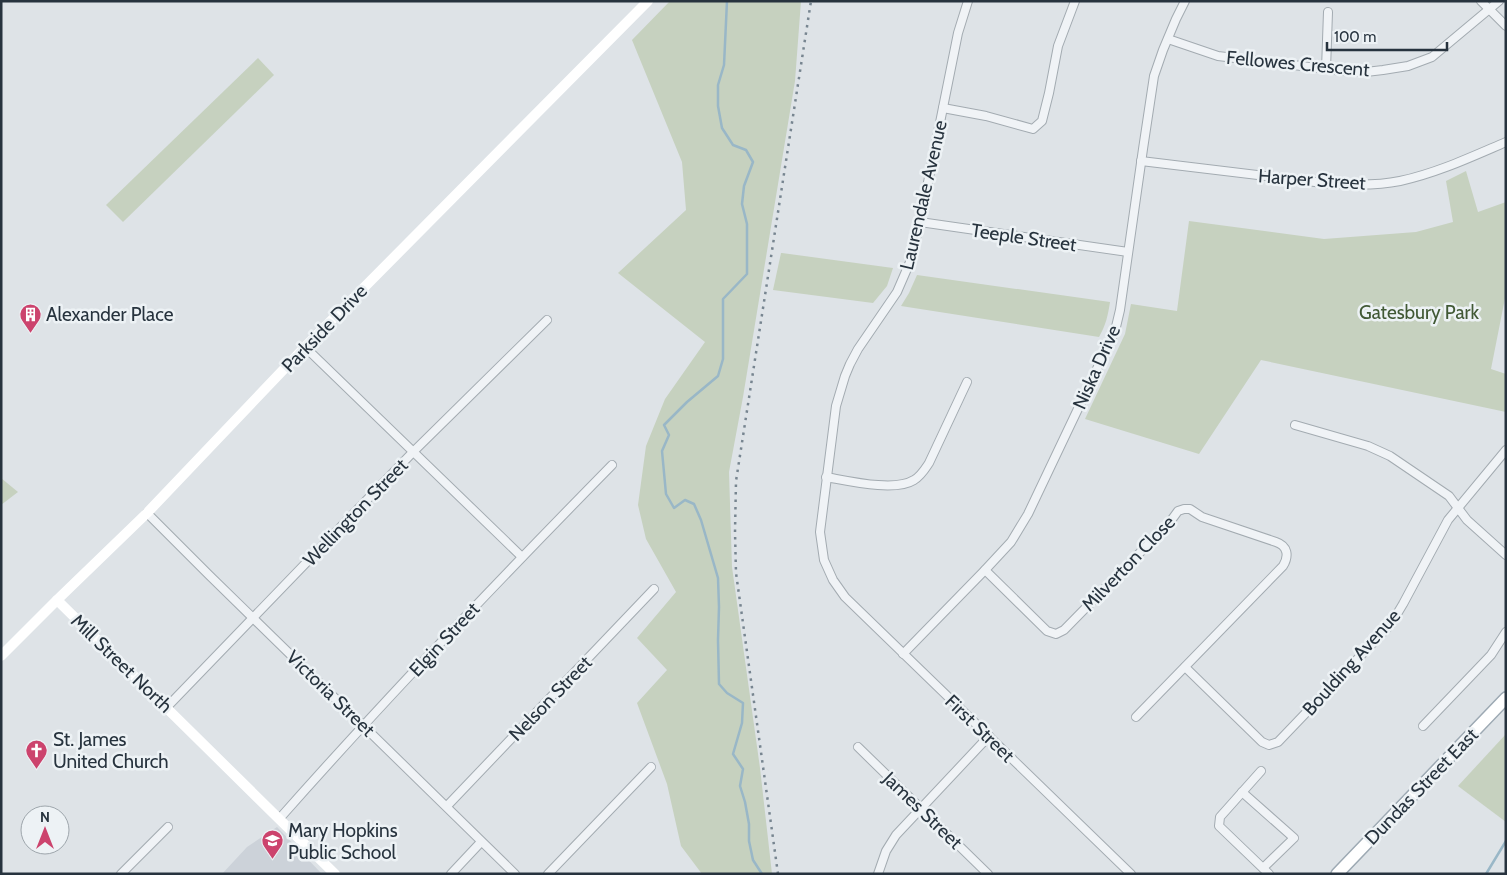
<svg xmlns="http://www.w3.org/2000/svg" width="1507" height="875" viewBox="0 0 1507 875" font-family="Cabin,sans-serif">
  <rect width="100%" height="100%" fill="#dee3e7"/>
  <!-- built -->
  <polygon fill="#ccd2d9" points="277,827 322,874 222,874 247,847"/>
  <!-- green -->
  <g fill="#c6d1bf">
    <polygon points="670,1 801,1 795,81 743,397 729,472 732,567 760,768 772,874 702,874 681,846 667,784 637,703 667,670 637,638 676,592 646,539 638,505 646,446 665,399 705,342 618,273 686,210 682,162 632,40"/>
    <polygon points="258,58 274,75 123,222 106,205"/>
    <polygon points="1466,171 1478,212 1506,202 1506,293 1491,369 1506,374 1506,412 1261,360 1199,454 1085,419 1125,334 1131,304 1177,311 1189,221 1324,239 1416,232 1453,222 1446,181"/>
    <polygon points="781,253 782,253 893,268 887,286 873,303 773,290"/>
    <path d="M 917,275 L 1110,302 C 1108,315 1106,325 1099,337 L 901,306 L 909,293 Z"/>
    <polygon points="1,478 18,492 1,505"/>
    <polygon points="1506,734 1506,822 1458,786"/>
  </g>
  <g fill="none" stroke-linecap="round" stroke-linejoin="round">
    <!-- stream -->
    <g stroke="#99b7c7" stroke-width="2.5">
      <polyline points="727,1 724,65 718,85 718,106 722,128 733,145 746,150 753,162 744,186 742,204 747,224 747,274 723,299 723,359 718,376 687,402 664,425 669,435 662,451 666,494 674,508 685,500 694,504 701,520 718,578 719,607 718,640 719,684 727,693 743,703 742,723 733,754 743,769 740,786 745,802 749,824 749,841 753,860 762,874"/>
      <polyline points="1486,874 1506,841"/>
    </g>
    <defs>
      <g id="minor">
        <polyline points="968,1 958,33 920,222 910,262 897,292 858,349 850,364 845,376 836,406 820,532 824,560 833,580 845,597 1131,874"/>
        <polyline points="1481,1 1506,26"/>
        <polyline points="1168,39 1218,56 1343,71 1366,72 1383,70 1408,66 1432,57 1499,1"/>
        <polyline points="1326,69 1328,12"/>
        <polyline points="943,108 986,116 1033,129 1042,121 1049,93 1058,46 1075,1"/>
        <path d="M 1141,161 L 1323,183 C 1347,185 1376,186 1400,181 C 1437,173 1471,157 1506,142"/>
        <polyline points="920,222 1128,252"/>
        <polyline points="305,347 522,557"/>
        <polyline points="1295,425 1368,446 1390,456 1449,496 1467,520 1506,555"/>
        <path d="M 826,477 C 849,481 895,492 914,480 C 921,476 925,469 929,463 L 967,382"/>
        <polyline points="147,513 209,575 515,874"/>
        <path d="M 985,570 L 1047,631 L 1056,634 L 1064,630 L 1170,522 L 1178,511 L 1184,509 L 1190,509 L 1202,517 L 1276,542 C 1288,546 1289,556 1283,566 L 1136,717"/>
        <polyline points="903,654 985,570 1011,542 1028,514 1115,331 1120,310 1143,149 1154,76 1163,50 1176,19 1185,1"/>
        <polyline points="1185,667 1262,742 1269,745 1278,742 1391,624 1403,604 1448,520 1506,450"/>
        <polyline points="167,707 414,451 547,320"/>
        <polyline points="1423,726 1491,655 1506,632"/>
        <polyline points="858,747 988,874"/>
        <polyline points="1261,771 1220,817 1219,826 1269,874"/>
        <polyline points="1242,792 1294,838 1263,868"/>
        <polyline points="447,806 654,589"/>
        <path d="M 280,818 C 387,697 499,580 612,465"/>
        <polyline points="121,874 168,827"/>
        <polyline points="451,874 481,842"/>
        <polyline points="548,874 651,767"/>
        <polyline points="878,874 886,851 896,835 989,736"/>
      </g>
      <polyline id="primary" points="1337,874 1506,698"/>
    </defs>
    <!-- minor casing -->
    <use href="#minor" stroke="#a3abb1" stroke-width="10"/>
    <!-- primary casing -->
    <use href="#primary" stroke="#9da9b3" stroke-width="14"/>
    <!-- minor -->
    <use href="#minor" stroke="#f0f3f6" stroke-width="8"/>
    <!-- secondary -->
    <g stroke="#fff" stroke-width="10">
      <polyline points="57,600 335,874"/>
      <polyline points="1,656 57,600 147,513 305,347 648,1"/>
    </g>
    <!-- primary -->
    <use href="#primary" stroke="#fff" stroke-width="11"/>
    <!-- rail -->
    <polyline stroke="#778590" stroke-width="2.5" stroke-dasharray="2.5 5" stroke-linecap="butt" points="778,874 736,573 735,532 736,481 811,1"/>
  </g>
  <!-- icons -->
  <defs>
    <symbol id="building-pin" viewBox="-11 -11 22 30"><path d="M0 17L-7.5 6A9.5 9.5 0 1 1 7.5 6Z" fill="#cc436d" stroke="#edf2f5"/><path d="M-4-6H4V6H1V3H-1V6H-4ZM-2.5-4.3h1.7v1.8h-1.7ZM.8-4.3h1.7v1.8H.8ZM-2.5-1h1.7V.8h-1.7ZM.8-1h1.7V.8H.8Z" fill="#fff"/></symbol>
    <symbol id="church-pin" viewBox="-11 -11 22 30"><path d="M0 17L-7.5 6A9.5 9.5 0 1 1 7.5 6Z" fill="#cc436d" stroke="#edf2f5"/><path d="M-1.2-6h2.4v3.5h3.3v2.4h-3.3V6h-2.4V-.1h-3.3v-2.4h3.3Z" fill="#fff"/></symbol>
    <symbol id="school-pin" viewBox="-11 -11 22 30"><path d="M0 17L-7.5 6A9.5 9.5 0 1 1 7.5 6Z" fill="#cc436d" stroke="#edf2f5"/><path d="M0-5L7-2L0 1L-7-2ZM-4 1L0 2.5L4 1V4Q0 6-4 4Z" fill="#fff"/></symbol>
  </defs>
  <g fill-rule="evenodd">
    <use href="#building-pin" x="18" y="302" width="25" height="34"/>
    <use href="#church-pin" x="24" y="738" width="25" height="34"/>
    <use href="#school-pin" x="260" y="828" width="25" height="34"/>
  </g>
  <g text-anchor="middle" stroke-width="5" stroke-linejoin="round" paint-order="stroke">
    <!-- street labels -->
    <g font-size="19" fill="#27333e" stroke="#edf2f5">
      <text transform="translate(1298 63) rotate(5)" y="7">Fellowes Crescent</text>
      <text transform="translate(1312 179) rotate(4)" y="7">Harper Street</text>
      <text transform="translate(923 195) rotate(-77)" y="7">Laurendale Avenue</text>
      <text transform="translate(1024 237) rotate(8)" y="7">Teeple Street</text>
      <text transform="translate(324 328) rotate(-46)" y="7">Parkside Drive</text>
      <text transform="translate(1096 367) rotate(-66)" y="7">Niska Drive</text>
      <text transform="translate(355 512) rotate(-46)" y="7">Wellington Street</text>
      <text transform="translate(1128 563) rotate(-46)" y="7">Milverton Close</text>
      <text transform="translate(444 639) rotate(-47)" y="7">Elgin Street</text>
      <text transform="translate(1351 662) rotate(-48)" y="7">Boulding Avenue</text>
      <text transform="translate(122 663) rotate(44)" y="7">Mill Street North</text>
      <text transform="translate(331 693) rotate(44)" y="7">Victoria Street</text>
      <text transform="translate(550 698) rotate(-46)" y="7">Nelson Street</text>
      <text transform="translate(980 728) rotate(44)" y="7">First Street</text>
      <text transform="translate(1421 786) rotate(-46)" y="7">Dundas Street East</text>
      <text transform="translate(923 810) rotate(44)" y="7">James Street</text>
    </g>
    <!-- park labels -->
    <g font-size="19" fill="#415935" stroke="#edf2f5">
      <text x="1419" y="319">Gatesbury Park</text>
    </g>
    <!-- poi labels -->
    <g font-size="19" fill="#27333e" stroke="#edf2f5" text-anchor="start">
      <text x="46" y="321">Alexander Place</text>
      <text x="53" y="746">St. James<tspan x="53" dy="22">United Church</tspan></text>
      <text x="288" y="837">Mary Hopkins<tspan x="288" dy="22">Public School</tspan></text>
    </g>
  </g>
  <!-- border -->
  <rect width="1507" height="875" fill="none" stroke="#27333e" stroke-width="5"/>
  <!-- north arrow -->
  <g transform="translate(45 830)"><circle r="24" fill="#edf2f5" stroke="#9ea6ac"/>
  <path d="M0-4L9 19L0 12L-9 19Z" fill="#cc436d"/>
  <text y="-8" font-size="14" font-weight="bold" text-anchor="middle" fill="#27333e">N</text>
  </g>
  <!-- scale -->
  <path d="M1327 42v8h120v-8" fill="none" stroke="#27333e" stroke-width="2.5"/>
  <text x="1334" y="42" font-size="15" fill="#27333e" stroke="#edf2f5" stroke-width="4" paint-order="stroke">100 m</text>
</svg>
